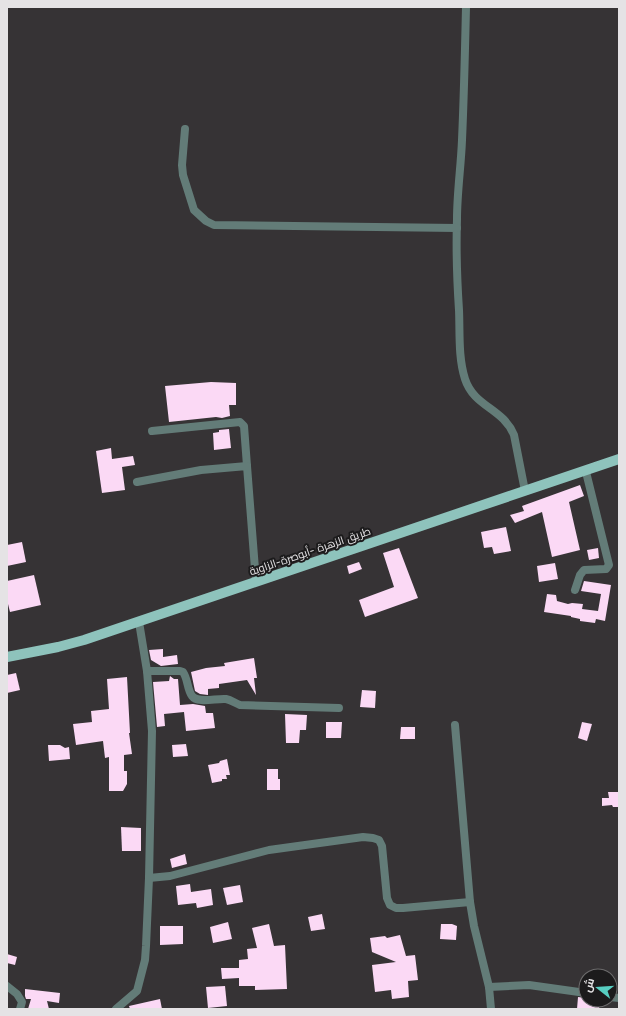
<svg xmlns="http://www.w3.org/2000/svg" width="626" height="1016" viewBox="0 0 626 1016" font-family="Inter,Cairo,sans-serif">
  <rect width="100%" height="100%" fill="#363335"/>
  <!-- building -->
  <g fill="#fbd9f5">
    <polygon points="211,382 236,383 236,405 229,405 230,416 222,418 216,417 169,422 165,386"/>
    <polygon points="229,429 231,448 214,450 213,433 219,432 219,430"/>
    <polygon points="111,448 112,459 133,456 135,465 122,467 125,490 102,493 96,451"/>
    <polygon points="580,485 584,496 569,502 580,550 552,557 542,512 515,523 510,515 524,511 522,506"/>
    <polygon points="506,527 511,551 494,554 492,547 484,548 481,532"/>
    <polygon points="22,542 26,562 7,566 7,545"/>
    <polygon points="399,548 418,598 365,617 359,600 394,587 383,553"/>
    <polygon points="598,548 599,558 589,560 587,550"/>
    <polygon points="359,562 362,569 349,574 347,566"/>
    <polygon points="555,563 558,579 539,582 537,566"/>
    <polygon points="34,575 41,605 10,612 7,600 7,581"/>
    <polygon points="584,581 611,585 605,621 596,619 595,623 580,621 580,619 571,617 571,616 544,612 547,594 556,595 557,601 568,604 572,603 583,604 582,609 598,611 601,594 581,591"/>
    <polygon points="163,649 163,657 177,655 178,664 161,666 151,660 149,650"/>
    <polygon points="254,658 257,678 254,678 256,695 247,680 219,684 219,688 208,689 208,695 200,694 195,691 191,672 206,668 225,666 224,663"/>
    <polygon points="16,673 20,690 7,693 7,675"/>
    <polygon points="170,676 174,679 178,679 180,705 193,704 205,706 206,713 213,713 215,728 186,731 184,712 164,714 165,726 157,727 153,682 169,681"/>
    <polygon points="127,677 130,733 129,733 132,754 124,755 124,771 127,771 127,784 123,791 109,791 109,757 105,758 103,741 76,745 73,724 92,722 91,711 109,709 107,679"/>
    <polygon points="362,690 376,691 375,708 360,707"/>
    <polygon points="285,714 307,715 306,730 300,730 299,743 286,743"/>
    <polygon points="326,722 342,722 341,738 326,738"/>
    <polygon points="582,722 592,724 587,741 578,738"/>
    <polygon points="401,727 415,727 415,739 400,739"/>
    <polygon points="186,744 188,756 173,757 172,745"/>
    <polygon points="48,745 60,745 65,748 69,747 70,759 49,761"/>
    <polygon points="227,759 230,775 226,775 227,779 222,779 222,781 212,783 208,765 219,763 220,761"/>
    <polygon points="267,769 278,769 278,779 280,779 280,790 267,790"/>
    <polygon points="608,792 619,792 619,807 613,807 612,805 602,806 602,798 609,798"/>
    <polygon points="121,827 141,828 141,851 122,851"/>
    <polygon points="185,854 187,864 172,868 170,859"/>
    <polygon points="190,884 191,892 211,889 213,905 197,908 196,903 178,905 176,886"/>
    <polygon points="240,885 243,902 227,905 223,888"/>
    <polygon points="322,914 325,929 311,931 308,917"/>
    <polygon points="228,922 232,939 213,943 210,927"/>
    <polygon points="269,924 274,946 285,945 287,989 255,990 255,986 239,986 239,978 222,979 221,968 239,968 239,960 248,959 247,949 257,948 252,928"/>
    <polygon points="441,924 452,924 457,926 456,940 440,939"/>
    <polygon points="160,926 183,926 183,944 160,945"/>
    <polygon points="400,935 406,956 415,955 418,980 408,981 409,997 392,999 391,990 375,992 372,965 396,962 372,952 370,938 385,936 387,938"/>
    <polygon points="7,954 17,957 15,965 7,963"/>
    <polygon points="225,986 227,1006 208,1008 206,987"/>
    <polygon points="25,989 60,993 59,1003 47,1001 49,1009 28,1009 31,999 26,999 25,996"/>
    <polygon points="578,997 586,998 586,1000 600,1000 599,1009 577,1009"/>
    <polygon points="160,999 162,1009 130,1009 129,1006"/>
  </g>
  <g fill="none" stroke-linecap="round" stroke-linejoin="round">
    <!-- street -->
    <g stroke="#637c78" stroke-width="8">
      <path d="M 466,7 C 465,51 464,96 462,140 C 461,166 457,193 457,219 C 456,249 457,280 459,310 C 460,332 458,357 465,379 C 474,407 503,408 514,435 L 525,491"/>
      <polyline points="185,129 182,165 183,175 194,210 206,221 214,225 457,228"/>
      <polyline points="152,431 240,422 244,426 247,466"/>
      <polyline points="137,482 201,470 247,466 256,582"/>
      <polyline points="575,590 580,575 584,570 606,569 609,565 586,472"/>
      <path d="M 147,671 L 180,671 L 183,672 C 188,679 187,689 192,696 C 198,704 216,698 226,699 C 231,700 235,703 240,705 L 339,708"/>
      <polyline points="455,725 470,902 474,926 489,987 491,1009"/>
      <polyline points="149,878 170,876 269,850 363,837 373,838 379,840 382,846 387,898 390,905 396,908 403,908 470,902"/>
      <polyline points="7,986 17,994 22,1002 20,1009"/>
      <polyline points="489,987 529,985 586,993"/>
      <polyline points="610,997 619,998"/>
      <polyline points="116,1009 137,991 145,960 146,946 149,878 152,731 147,671 139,622"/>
    </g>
    <!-- primary -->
    <polyline stroke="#8ec3bc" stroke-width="10" points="7,657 58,647 84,640 619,459"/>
  </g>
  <g text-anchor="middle" stroke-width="4" stroke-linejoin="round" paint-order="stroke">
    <!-- street labels -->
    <g font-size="11" fill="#e5e3e5" stroke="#1c1b1c">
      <text transform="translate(310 551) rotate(-19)" y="4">طريق الزهرة -أبوصرة-الزاوية</text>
    </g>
  </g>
  <!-- border -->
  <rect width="626" height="1016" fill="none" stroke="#e5e3e5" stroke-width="16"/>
  <!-- north arrow -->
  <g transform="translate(598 988) rotate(287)"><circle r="19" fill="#1c1b1c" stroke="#6c6b6c"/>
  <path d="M0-3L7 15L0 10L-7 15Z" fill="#57cec1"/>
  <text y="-6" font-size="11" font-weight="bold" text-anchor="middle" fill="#e5e3e5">ش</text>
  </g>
</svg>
